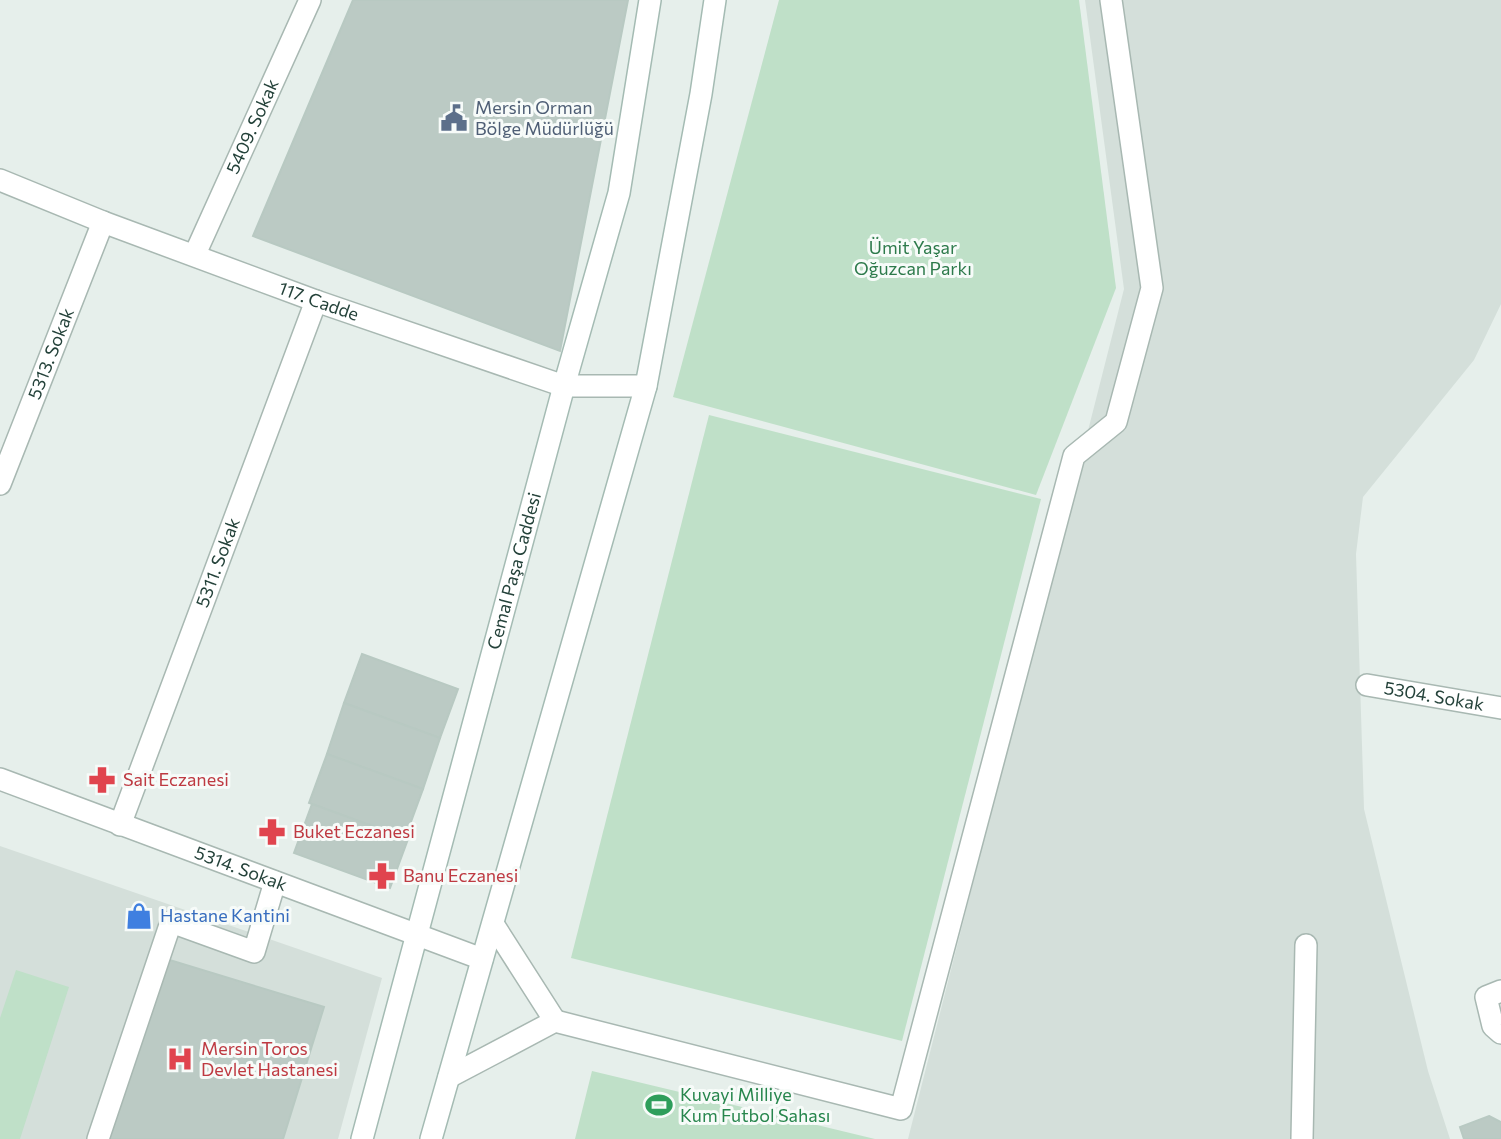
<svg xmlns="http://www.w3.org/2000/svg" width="1501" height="1139" viewBox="0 0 1501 1139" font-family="Commissioner,sans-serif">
  <rect width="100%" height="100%" fill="#e6efeb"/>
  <!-- built -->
  <g fill="#d4dfda">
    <polygon points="1085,0 1501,0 1501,304 1474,360 1363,497 1356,554 1364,809 1428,1071 1450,1139 908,1139 1124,289"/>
    <polygon points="0,846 382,978 338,1139 0,1139"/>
  </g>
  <!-- green -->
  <g fill="#bfe0c8">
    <polygon points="779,0 1079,0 1116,288 1036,495 673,397"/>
    <polygon points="709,415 1041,499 902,1041 571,958"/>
    <polygon points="16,970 69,987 20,1139 0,1139 0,1018"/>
    <polygon points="592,1071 875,1139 575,1139"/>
  </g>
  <!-- building -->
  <g fill="#bbcac4" stroke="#b8c9c2" stroke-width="2">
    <polygon points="353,0 628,0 560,351 253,236"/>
    <polygon points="362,654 458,689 440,738 344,703"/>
    <polygon points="344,703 440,738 423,789 327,754"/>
    <polygon points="327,754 423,789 405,838 309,803"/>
    <polygon points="312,804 408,839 390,888 294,853"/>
    <polygon points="163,958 324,1007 283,1139 106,1139"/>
    <polygon points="1489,1116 1501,1122 1501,1139 1464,1139 1460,1127"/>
  </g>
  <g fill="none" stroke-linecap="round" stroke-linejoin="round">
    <defs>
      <polyline id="pedestrian" points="98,1139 171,922 254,952 275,882"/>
      <g id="minor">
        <path id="s1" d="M 195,254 L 310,0"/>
        <path id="s2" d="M 0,484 L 103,222"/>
        <path id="s3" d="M 1367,685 L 1501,708"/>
        <path id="s4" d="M 0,779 L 482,959"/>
        <path id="s5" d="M 120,825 L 316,301"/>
        <polyline points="493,924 555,1021"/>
        <polyline points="1501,991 1486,997 1493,1026 1501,1033"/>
        <polyline points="449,1077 555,1021 901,1109 1074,456 1116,422 1152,288 1111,0"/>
        <polyline points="1302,1139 1306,945"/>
      </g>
      <g id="tertiary">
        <path id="s6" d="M 0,180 L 103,222 L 316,301 L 564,386 L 646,386"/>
      </g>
      <g id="secondary">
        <path id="s7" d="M 362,1139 L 564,386 L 619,193 L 650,0"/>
        <polyline points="431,1139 646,386 701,94 715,0"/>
      </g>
    </defs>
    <!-- pedestrian casing -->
    <use href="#pedestrian" stroke="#a8b8b2" stroke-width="24"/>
    <!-- minor casing -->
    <use href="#minor" stroke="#a8b8b2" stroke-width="24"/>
    <!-- tertiary casing -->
    <use href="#tertiary" stroke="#a8b8b2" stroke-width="24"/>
    <!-- secondary casing -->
    <use href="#secondary" stroke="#a4bbb3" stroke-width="24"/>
    <!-- pedestrian -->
    <use href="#pedestrian" stroke="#fff" stroke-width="21"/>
    <!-- minor -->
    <use href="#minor" stroke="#fff" stroke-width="21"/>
    <!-- tertiary -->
    <use href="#tertiary" stroke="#fff" stroke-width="21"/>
    <!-- secondary -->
    <use href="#secondary" stroke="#fff" stroke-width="21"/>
  </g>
  <!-- icons -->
  <defs>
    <symbol id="civic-bare" viewBox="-9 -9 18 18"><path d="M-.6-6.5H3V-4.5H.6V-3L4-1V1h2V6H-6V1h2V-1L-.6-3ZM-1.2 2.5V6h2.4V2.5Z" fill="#5c6f8a" stroke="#f7fbf9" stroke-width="2.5" paint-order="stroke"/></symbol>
    <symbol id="pharmacy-bare" viewBox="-9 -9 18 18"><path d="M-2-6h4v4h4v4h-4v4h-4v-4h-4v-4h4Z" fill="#e0444e" stroke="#f7fbf9" stroke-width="2.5" paint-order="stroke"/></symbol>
    <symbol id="shop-bare" viewBox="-9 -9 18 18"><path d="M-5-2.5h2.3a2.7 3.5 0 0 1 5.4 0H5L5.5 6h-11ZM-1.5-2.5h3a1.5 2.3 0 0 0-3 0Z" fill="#3f7fe0" stroke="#f7fbf9" stroke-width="2.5" paint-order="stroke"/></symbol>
    <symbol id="hospital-bare" viewBox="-9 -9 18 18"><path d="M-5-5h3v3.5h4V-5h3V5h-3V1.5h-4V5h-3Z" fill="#e0444e" stroke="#f7fbf9" stroke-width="2.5" paint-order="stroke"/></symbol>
    <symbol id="stadium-bare" viewBox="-9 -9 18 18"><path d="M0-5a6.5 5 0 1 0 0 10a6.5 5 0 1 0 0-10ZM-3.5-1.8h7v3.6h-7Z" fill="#2e9e5b" stroke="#f7fbf9" stroke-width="2.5" paint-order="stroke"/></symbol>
  </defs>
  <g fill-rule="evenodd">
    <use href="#civic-bare" x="435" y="99" width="38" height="38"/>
    <use href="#pharmacy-bare" x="83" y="761" width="38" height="38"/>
    <use href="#pharmacy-bare" x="253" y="813" width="38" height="38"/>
    <use href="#pharmacy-bare" x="363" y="857" width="38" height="38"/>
    <use href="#shop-bare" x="120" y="897" width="38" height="38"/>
    <use href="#hospital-bare" x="161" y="1040" width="38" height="38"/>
    <use href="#stadium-bare" x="640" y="1086" width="38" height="38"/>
  </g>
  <g text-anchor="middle" stroke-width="6" stroke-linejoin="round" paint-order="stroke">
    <!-- service labels -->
    <g font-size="18" fill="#4e5e75" stroke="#f7fbf9" text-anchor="start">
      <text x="475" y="114">Mersin Orman<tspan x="475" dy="21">Bölge Müdürlüğü</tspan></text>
    </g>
    <!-- street labels -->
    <g font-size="18" fill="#24423a" stroke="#f7fbf9">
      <text dy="6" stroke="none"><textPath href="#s1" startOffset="140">5409. Sokak</textPath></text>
      <text dy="6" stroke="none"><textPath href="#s6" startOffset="341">117. Cadde</textPath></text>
      <text dy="6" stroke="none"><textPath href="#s2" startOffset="140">5313. Sokak</textPath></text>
      <text dy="6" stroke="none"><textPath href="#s5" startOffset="280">5311. Sokak</textPath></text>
      <text dy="6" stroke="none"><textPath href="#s7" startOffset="588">Cemal Paşa Caddesi</textPath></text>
      <text dy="6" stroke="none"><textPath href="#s3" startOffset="68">5304. Sokak</textPath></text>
      <text dy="6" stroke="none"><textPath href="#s4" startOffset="257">5314. Sokak</textPath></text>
    </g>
    <!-- park labels -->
    <g font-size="18" fill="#2d7a4b" stroke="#f7fbf9">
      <text x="913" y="254">Ümit Yaşar<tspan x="913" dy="21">Oğuzcan Parkı</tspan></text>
    </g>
    <!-- health labels -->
    <g font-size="18" fill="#be3a42" stroke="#f7fbf9" text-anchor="start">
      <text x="123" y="786">Sait Eczanesi</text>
      <text x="293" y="838">Buket Eczanesi</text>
      <text x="403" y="882">Banu Eczanesi</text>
      <text x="201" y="1055">Mersin Toros<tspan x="201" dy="21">Devlet Hastanesi</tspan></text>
    </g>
    <!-- shop labels -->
    <g font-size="18" fill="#366cbe" stroke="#f7fbf9" text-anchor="start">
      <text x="160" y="922">Hastane Kantini</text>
    </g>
    <!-- leisure labels -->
    <g font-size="18" fill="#27864d" stroke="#f7fbf9" text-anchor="start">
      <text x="680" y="1101">Kuvayi Milliye<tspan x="680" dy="21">Kum Futbol Sahası</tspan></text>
    </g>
  </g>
</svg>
